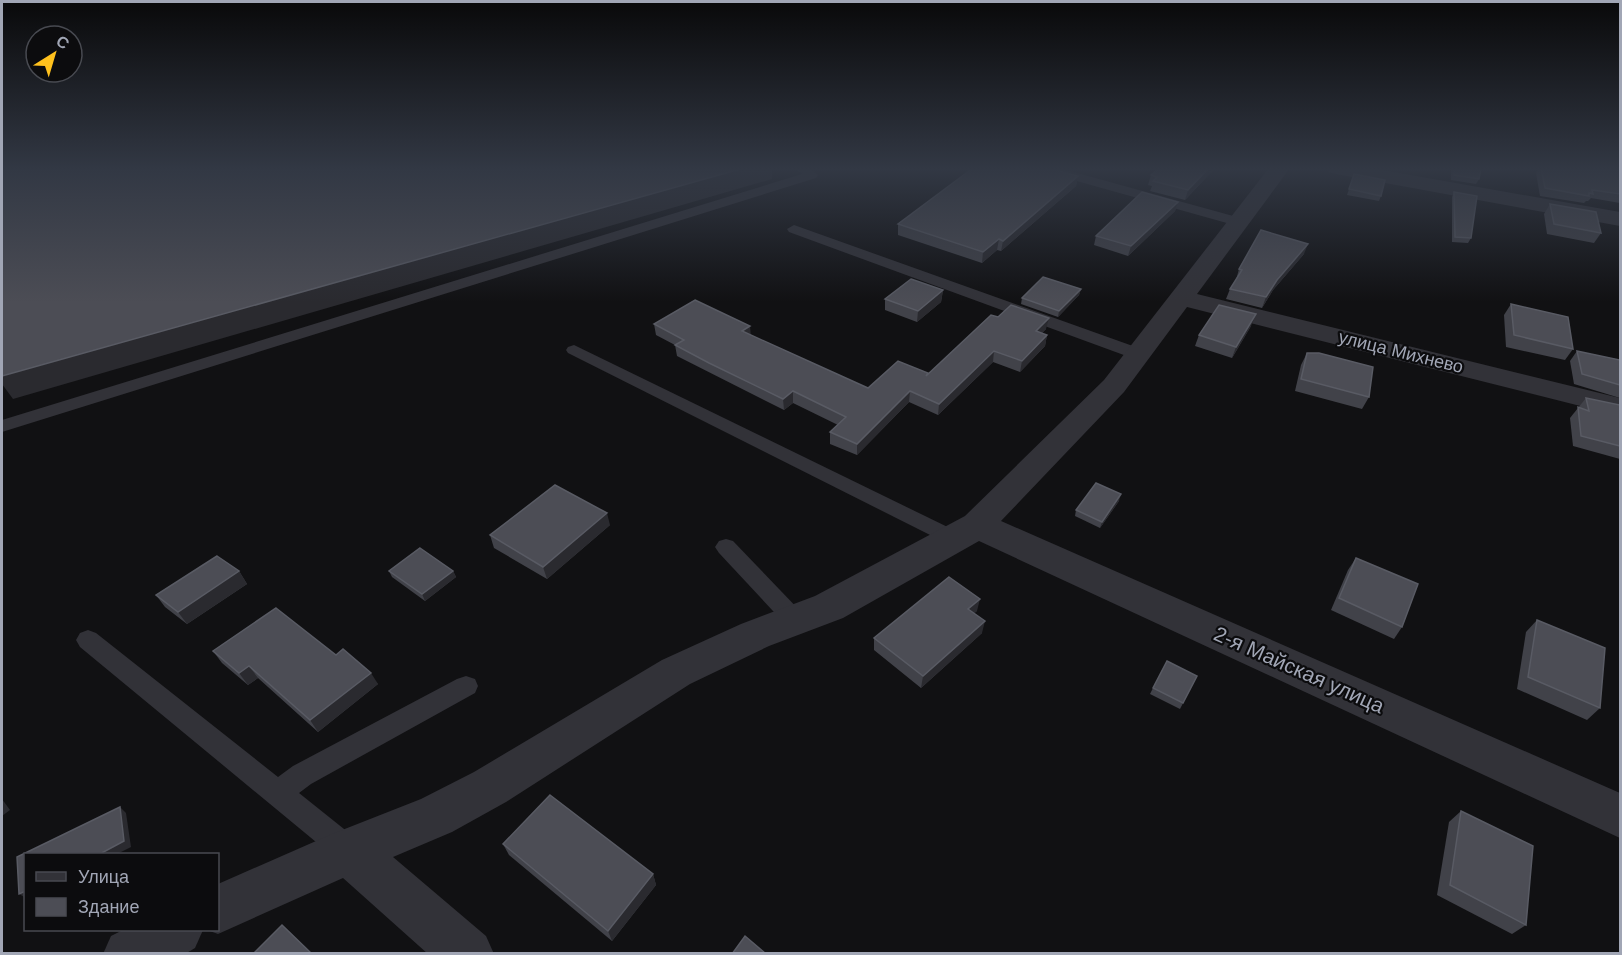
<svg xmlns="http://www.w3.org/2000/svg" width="1622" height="955" viewBox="0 0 1622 955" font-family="Helvetica,sans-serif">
  <rect width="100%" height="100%" fill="#111113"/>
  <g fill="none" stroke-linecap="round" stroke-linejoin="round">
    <!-- service -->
    <g fill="#323238" fill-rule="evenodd">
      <polygon points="795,168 810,168 818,175 816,178 2,432 2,420 802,174"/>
      <polygon points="1039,168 1059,168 1244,219 1246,222 1239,226 1234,225 1041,171"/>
      <polygon points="794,225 1144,350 1146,354 1138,359 1132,358 789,232 787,229"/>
      <polygon points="574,345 962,534 965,539 962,544 955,547 948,544 568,353 566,350 568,347"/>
      <polygon points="726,539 733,541 803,614 806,620 803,626 795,629 787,626 719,553 715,547 719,541"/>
      <polygon points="88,630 96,633 278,777 293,766 457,679 466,676 475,679 478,686 475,693 311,784 299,793 359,841 363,851 359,861 349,865 339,861 80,647 76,640 80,633"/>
    </g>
    <!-- minor -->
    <g fill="#323238" fill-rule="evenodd">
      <polygon points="1269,168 1290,168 1197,294 1620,398 1620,416 1187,307 1124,392 1001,521 1620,793 1620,838 979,541 843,618 769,646 690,684 506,802 452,832 393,857 486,936 494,954 428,954 343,878 218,934 207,930 218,930 218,884 332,834 421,799 474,772 662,660 741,624 815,596 965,516 1104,380"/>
      <polygon points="1326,168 1371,168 1620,212 1620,226 1336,174 1329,172"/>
      <polygon points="123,930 203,930 195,948 185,954 103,954 111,936"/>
    </g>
  </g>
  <!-- wall -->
  <g fill="#414249">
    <polygon points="1215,168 1185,200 1150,191 1152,186 1148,185 1151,175"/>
    <polygon points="1451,168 1481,168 1479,179 1476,184 1451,180"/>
    <polygon points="1539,168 1620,168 1620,203 1591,198 1588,201 1586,201 1584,203 1540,196 1536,173"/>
    <polygon points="1044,171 1078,176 1076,186 1001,251 997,250 982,263 898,235 898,224"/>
    <polygon points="1354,174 1381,196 1379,201 1347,195"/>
    <polygon points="1454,192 1471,238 1468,243 1452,242 1452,197"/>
    <polygon points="1178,202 1175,211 1128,256 1094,245 1096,236"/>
    <polygon points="1550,204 1601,233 1594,243 1547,234 1544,214"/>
    <polygon points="1304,254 1273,290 1262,308 1226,299 1230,289 1236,280 1239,269"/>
    <polygon points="1081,289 1079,295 1058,317 1021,304 1022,298"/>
    <polygon points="943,290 941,302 917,322 885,310 885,299"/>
    <polygon points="1511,304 1573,349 1565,360 1506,347 1504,315"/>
    <polygon points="998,317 1046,329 1042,333 1047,335 1045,346 1020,372 993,362 938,415 909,402 857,455 830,444 830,432 838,425 793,403 784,410 677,356 675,345 656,335 654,324 750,335 868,388 928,374"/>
    <polygon points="1251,326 1232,358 1195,346 1199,335"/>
    <polygon points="1577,351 1620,360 1620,398 1574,384 1570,361"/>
    <polygon points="1307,353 1369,397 1362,409 1295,391 1301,365"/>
    <polygon points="1586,398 1620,405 1620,459 1573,446 1570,418"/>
    <polygon points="1119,501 1100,528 1075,516 1076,510"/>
    <polygon points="610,525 547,579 494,548 490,535"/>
    <polygon points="1356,558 1402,627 1394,639 1331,610 1348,570"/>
    <polygon points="239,571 247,584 187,624 165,607 156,595"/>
    <polygon points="389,571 453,571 456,577 425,601 392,577"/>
    <polygon points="977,611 974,613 982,633 921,688 874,650 874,638"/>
    <polygon points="1537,620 1600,708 1587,720 1517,689 1526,632"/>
    <polygon points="213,651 336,655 378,684 318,732 258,678 248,685 222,663"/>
    <polygon points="1197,676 1180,709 1150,694 1153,688"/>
    <polygon points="1461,811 1526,925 1512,934 1437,895 1449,822"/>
    <polygon points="503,844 653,874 656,885 612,941 509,855"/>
  </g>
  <!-- shaded-wall -->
  <g fill="#2a2a2f">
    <polygon points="744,168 772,168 772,179 13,399 2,384 2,376"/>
    <polygon points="1209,168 1215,168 1185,200 1188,190"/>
    <polygon points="1078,176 1076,186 1001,251 1003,241"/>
    <polygon points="1178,202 1175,211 1128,256 1131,246"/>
    <polygon points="999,239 997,250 982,263 983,252"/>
    <polygon points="1308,244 1304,254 1273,290 1262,308 1266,297 1277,280"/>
    <polygon points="1081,289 1079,295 1058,317 1059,311"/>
    <polygon points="943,290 941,302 917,322 918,311"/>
    <polygon points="1256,314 1251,326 1232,358 1236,347"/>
    <polygon points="1049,318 1046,329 1034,342 1036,331"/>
    <polygon points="750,326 751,337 742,331"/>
    <polygon points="1047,335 1045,346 1020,372 1022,361"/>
    <polygon points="994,351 993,362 938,415 939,404"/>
    <polygon points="793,391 793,403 784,410 783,399"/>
    <polygon points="910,391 909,402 857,455 857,444"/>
    <polygon points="1121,494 1119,501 1100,528 1102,522"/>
    <polygon points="607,513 610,525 547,579 543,567"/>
    <polygon points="239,571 247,584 187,624 178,612"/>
    <polygon points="453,571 456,577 425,601 422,594"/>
    <polygon points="980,599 977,611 966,621 968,609"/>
    <polygon points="985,621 982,633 921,688 923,676"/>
    <polygon points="249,666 258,678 248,685 239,673"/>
    <polygon points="371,673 378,684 318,732 310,720"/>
    <polygon points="2,799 10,810 2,816"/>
    <polygon points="120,807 126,813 131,847 115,855 98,855"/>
    <polygon points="653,874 656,885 612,941 608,931"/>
    <polygon points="26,891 26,898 19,894"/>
  </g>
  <!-- building -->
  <g fill="#4c4d55" stroke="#595b64" stroke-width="1.5">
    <polygon points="2,168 744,168 2,376"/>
    <polygon points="973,168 1033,168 1044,171 1048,168 1078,176 1003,241 999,239 983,252 898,224"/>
    <polygon points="1159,168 1209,168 1188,190 1153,181 1157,177 1151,175"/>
    <polygon points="1454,168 1481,168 1479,179 1454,175"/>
    <polygon points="1541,168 1620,168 1620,194 1592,190 1593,194 1589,193 1589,196 1545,188"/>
    <polygon points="1354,174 1385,180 1381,196 1349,189"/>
    <polygon points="1142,192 1178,202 1131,246 1096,236"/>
    <polygon points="1454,192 1477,196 1471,238 1455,237"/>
    <polygon points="1550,204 1596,212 1601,233 1554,224"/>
    <polygon points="1261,230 1308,244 1277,280 1266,297 1230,289 1242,270 1239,269"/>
    <polygon points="1043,277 1081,289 1059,311 1022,298"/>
    <polygon points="911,279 943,290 918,311 885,299"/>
    <polygon points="695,300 750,326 742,331 868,388 898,361 928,373 926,376 991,315 998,317 1011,305 1049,318 1036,331 1047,335 1022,361 994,351 939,404 910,391 857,444 830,432 846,417 793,391 783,399 709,363 675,345 684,340 654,324"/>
    <polygon points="1511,304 1568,317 1573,349 1514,335"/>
    <polygon points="1219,305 1256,314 1236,347 1199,335"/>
    <polygon points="1577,351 1620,360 1620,385 1582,374"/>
    <polygon points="1307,353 1319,353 1373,367 1369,397 1301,379"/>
    <polygon points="1586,398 1620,405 1620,446 1581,436 1578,407 1589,411"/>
    <polygon points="1096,483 1121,494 1102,522 1076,510"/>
    <polygon points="555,485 607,513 543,567 490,535"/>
    <polygon points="420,548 453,571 422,594 389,571"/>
    <polygon points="217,556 239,571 178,612 156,595"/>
    <polygon points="1356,558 1418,584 1402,627 1339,598"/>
    <polygon points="949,577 980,599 968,609 985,621 923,676 874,638"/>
    <polygon points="276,608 336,655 343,649 371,673 310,720 249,666 239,673 213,651"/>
    <polygon points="1537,620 1605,648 1600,708 1528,677"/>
    <polygon points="1167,661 1197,676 1183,703 1153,688"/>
    <polygon points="550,795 653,874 608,931 503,844"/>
    <polygon points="120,807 124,841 98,855 26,855 26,891 19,894 17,857"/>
    <polygon points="1461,811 1533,846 1526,925 1450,885"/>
    <polygon points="282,925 312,954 253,954"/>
    <polygon points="745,936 766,954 732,954"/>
  </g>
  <!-- sky -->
  <linearGradient id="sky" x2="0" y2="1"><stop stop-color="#09090a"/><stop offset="0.56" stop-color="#323844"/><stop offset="1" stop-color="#323844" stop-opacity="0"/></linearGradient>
  <rect width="1622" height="302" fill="url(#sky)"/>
  <g text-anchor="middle" stroke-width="4.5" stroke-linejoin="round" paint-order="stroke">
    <!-- street labels -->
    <g font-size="18" fill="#a1a6b5" stroke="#0c0c0e">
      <text transform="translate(1401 352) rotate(14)" y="6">улица Михнево</text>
    </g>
    <!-- near-street labels -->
    <g font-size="21" fill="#a1a6b5" stroke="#0c0c0e">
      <text transform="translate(1299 670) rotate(24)" y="7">2-я Майская улица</text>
    </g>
  </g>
  <!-- border -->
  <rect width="1622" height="955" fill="none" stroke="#a1a6b5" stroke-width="6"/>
  <!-- legend -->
  <rect x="24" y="853" width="195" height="78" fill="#0c0c0e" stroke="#484a51" stroke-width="1.5"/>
  <rect x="36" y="872" width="30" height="9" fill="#323238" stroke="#484a51" stroke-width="1.5"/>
  <text x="78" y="883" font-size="18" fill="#a1a6b5">Улица</text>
  <rect x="36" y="898" width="30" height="18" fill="#4c4d55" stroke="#484a51" stroke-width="1.5"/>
  <text x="78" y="913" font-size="18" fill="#a1a6b5">Здание</text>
  <!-- north arrow -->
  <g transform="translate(54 54) rotate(37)"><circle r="28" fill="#0c0c0e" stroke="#484a51" stroke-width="1.5"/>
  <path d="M0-4.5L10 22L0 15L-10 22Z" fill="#ffc11d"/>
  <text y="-9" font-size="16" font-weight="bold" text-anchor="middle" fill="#a1a6b5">С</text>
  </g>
</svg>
